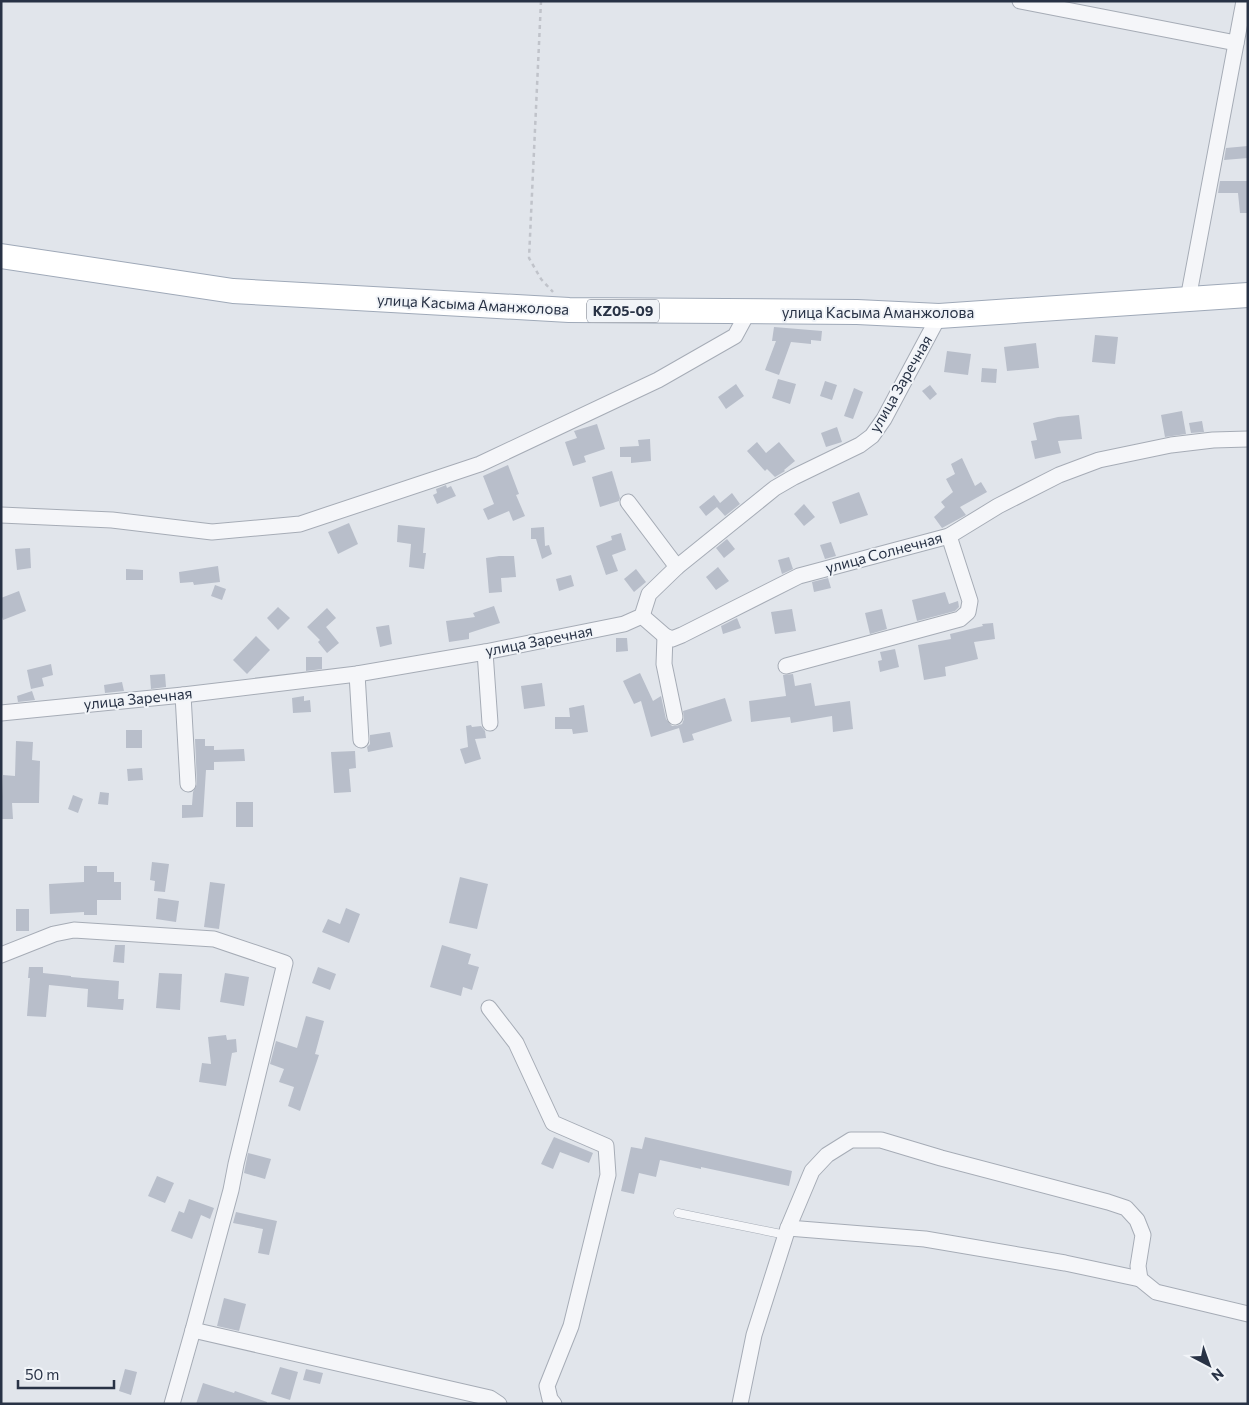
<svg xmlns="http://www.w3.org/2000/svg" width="1249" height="1405" viewBox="0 0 1249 1405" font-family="Commissioner,sans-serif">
  <rect width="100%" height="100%" fill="#e1e5eb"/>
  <!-- building -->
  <g fill="#b8beca">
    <polygon points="1248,146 1248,158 1224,160 1226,148"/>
    <polygon points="1220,181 1248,181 1248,213 1240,213 1238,193 1218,193"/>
    <polygon points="774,327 822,331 821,341 811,340 811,344 791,342 779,375 765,370 776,341 772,341"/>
    <polygon points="1095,335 1118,337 1115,364 1092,362"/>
    <polygon points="1036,343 1039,368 1007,371 1004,347"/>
    <polygon points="947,351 971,354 968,375 944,372"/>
    <polygon points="982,368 997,369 996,383 981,382"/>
    <polygon points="778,379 796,384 790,404 772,398"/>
    <polygon points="825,381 837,385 832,400 820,396"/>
    <polygon points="736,384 744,396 726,409 718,397"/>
    <polygon points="930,385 937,394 930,400 922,391"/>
    <polygon points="854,388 863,392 853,419 844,416"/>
    <polygon points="1182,411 1186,434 1165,437 1161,415"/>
    <polygon points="1079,415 1082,439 1058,441 1061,453 1035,459 1031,441 1037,440 1033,423 1058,417"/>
    <polygon points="1202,421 1204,432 1191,433 1189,423"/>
    <polygon points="597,424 605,449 584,456 586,462 573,466 565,442 577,438 574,431"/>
    <polygon points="837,427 842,442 826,447 821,433"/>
    <polygon points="650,439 651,461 631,463 631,457 620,457 620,447 639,446 638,440"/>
    <polygon points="757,442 766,453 779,442 795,461 784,470 785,471 775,477 767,469 765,471 747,451"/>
    <polygon points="962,458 975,486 981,482 987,492 960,507 966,515 942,528 934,517 945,507 941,502 953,492 946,479 955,474 951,464"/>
    <polygon points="508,465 519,494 516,495 525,516 513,521 509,511 488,520 483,509 494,504 483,476"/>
    <polygon points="612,471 620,498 619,501 600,507 592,477"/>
    <polygon points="446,485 447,488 451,486 456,496 437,504 433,495 437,493 436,489"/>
    <polygon points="859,492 868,515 840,524 832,502"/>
    <polygon points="732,493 740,504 725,516 717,507 706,516 699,507 714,495 720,503"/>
    <polygon points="804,504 815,517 804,526 794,514"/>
    <polygon points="349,523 358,544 338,554 328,532"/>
    <polygon points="398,525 425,528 423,553 426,553 424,569 409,567 411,544 397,542"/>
    <polygon points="544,527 545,546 549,545 552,554 542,559 536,539 531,539 531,528"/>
    <polygon points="621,533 626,550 612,555 618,571 606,575 596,546 612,540 611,536"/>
    <polygon points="727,539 735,549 724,558 716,548"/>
    <polygon points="831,542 836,556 825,559 820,545"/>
    <polygon points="30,548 31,568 17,570 15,549"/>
    <polygon points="499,556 514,556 516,577 501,578 502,592 489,593 486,558"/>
    <polygon points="789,557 793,569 782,574 778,560"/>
    <polygon points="218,566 220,582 194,585 193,582 180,583 179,572"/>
    <polygon points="718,567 729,581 716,590 706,577"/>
    <polygon points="126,569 143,570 143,580 126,580"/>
    <polygon points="636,569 646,582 634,592 624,579"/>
    <polygon points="571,575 574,586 559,591 556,579"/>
    <polygon points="828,578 831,588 814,592 812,582"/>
    <polygon points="215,585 226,589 222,600 211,596"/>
    <polygon points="19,591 26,611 3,620 1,614 1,598"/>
    <polygon points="945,592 949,604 958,601 959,607 955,611 917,621 912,600"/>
    <polygon points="494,606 500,623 469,633 469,639 449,642 446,621 475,617 473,613"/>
    <polygon points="278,607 290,618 278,630 267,618"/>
    <polygon points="327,608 336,618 326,627 339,643 327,653 318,642 320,640 307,627"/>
    <polygon points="792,609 796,631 775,634 771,612"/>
    <polygon points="882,609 887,629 870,634 865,613"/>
    <polygon points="737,618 741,628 723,634 721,626"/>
    <polygon points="993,623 995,639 974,642 978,659 945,667 946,676 924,680 918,645 951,639 950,634 983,626 982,624"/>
    <polygon points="389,625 392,644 380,647 376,627"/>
    <polygon points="256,636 270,650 247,674 233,660"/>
    <polygon points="616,638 627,638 628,651 616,652"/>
    <polygon points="895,649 899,667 880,672 878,661 882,660 880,652"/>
    <polygon points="306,657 322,657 322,669 306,671"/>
    <polygon points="51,664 53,675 42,678 44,686 31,689 27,670"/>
    <polygon points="640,673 653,701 661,696 666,719 672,726 676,726 682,724 684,719 683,711 725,698 732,721 692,734 694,740 683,743 679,728 651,737 641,701 634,704 623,681"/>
    <polygon points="165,674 166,687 151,689 150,675"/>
    <polygon points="793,674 795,686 811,683 815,706 850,701 853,729 833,732 832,716 791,723 790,717 751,722 749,701 786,696 783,675"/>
    <polygon points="122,682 124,691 105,693 104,685"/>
    <polygon points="542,683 545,706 524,709 521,686"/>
    <polygon points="32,691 35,700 18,702 17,696"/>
    <polygon points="304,696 304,701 310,700 311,712 293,713 292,698"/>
    <polygon points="584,705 588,732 573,734 572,729 555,729 555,717 570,717 569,708"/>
    <polygon points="471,725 472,727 481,726 485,731 486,738 475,739 481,759 465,764 460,749 468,747 466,726"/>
    <rect x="126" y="730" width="16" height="18"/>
    <polygon points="390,732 393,747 368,752 367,747 370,744 370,735"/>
    <polygon points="195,739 205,739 205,746 214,746 214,750 244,749 245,761 214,762 214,770 206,770 203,817 182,818 182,805 192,805 193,792 197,784"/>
    <polygon points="16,741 33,742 32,760 40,761 39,803 12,803 13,819 1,819 3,775 15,776"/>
    <polygon points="355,751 356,768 349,769 351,792 334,793 331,752"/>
    <polygon points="142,768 143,780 128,781 127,769"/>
    <polygon points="100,792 109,793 108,805 98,804"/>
    <polygon points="73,795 83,799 78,813 68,809"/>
    <rect x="236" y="802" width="17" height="25"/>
    <polygon points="152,862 169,864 165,892 154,891 155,881 150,880"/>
    <polygon points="84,866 97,866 97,872 114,872 114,882 121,882 121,900 97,900 97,915 84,915 84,912 50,914 49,884 84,882"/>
    <polygon points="460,877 488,884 477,929 449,923"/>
    <polygon points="210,882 225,884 219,929 204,927"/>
    <polygon points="158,898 179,901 176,922 156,919"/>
    <polygon points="346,908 360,914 349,943 322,932 328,919 340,924"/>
    <rect x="16" y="909" width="13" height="22"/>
    <polygon points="115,945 125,945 124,963 113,962"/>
    <polygon points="442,945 471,954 468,964 479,967 472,990 463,987 461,996 430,987"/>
    <polygon points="29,967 43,967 43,973 71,976 71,977 119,981 118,999 124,999 123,1010 87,1007 88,989 49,985 46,1017 27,1016 30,978 28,978"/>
    <polygon points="318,967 336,974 330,990 312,983"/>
    <polygon points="159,973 182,974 180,1010 156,1008"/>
    <polygon points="225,973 249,977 244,1006 220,1002"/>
    <polygon points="306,1016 324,1021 315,1054 319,1055 300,1111 288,1106 294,1087 279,1082 284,1069 270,1064 276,1041 297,1048"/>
    <polygon points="226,1035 227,1040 236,1039 237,1052 232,1053 226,1086 199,1082 202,1063 211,1064 208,1037"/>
    <polygon points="554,1137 593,1153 589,1163 560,1152 553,1169 541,1164"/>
    <polygon points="645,1137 792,1171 789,1186 701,1167 701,1169 660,1160 656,1177 639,1173 634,1194 621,1191 631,1147 642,1149"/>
    <polygon points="248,1153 271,1159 265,1179 244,1173"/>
    <polygon points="157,1176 174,1183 165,1203 148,1196"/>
    <polygon points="189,1199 214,1208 210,1219 201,1215 192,1239 171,1231 179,1211 184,1213"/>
    <polygon points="236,1212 277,1221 269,1255 258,1253 263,1229 233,1223"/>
    <polygon points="224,1298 246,1304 239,1331 217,1326"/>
    <polygon points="280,1367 298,1372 290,1400 271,1394"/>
    <polygon points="125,1369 137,1372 131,1395 119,1391"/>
    <polygon points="306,1369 323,1373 320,1384 303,1380"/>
    <polygon points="203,1383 234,1393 235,1391 267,1402 267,1404 196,1404"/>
  </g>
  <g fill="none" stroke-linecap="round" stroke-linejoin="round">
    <defs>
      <polyline id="service" points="678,1213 786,1235"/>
      <g id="minor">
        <polyline points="1020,1 1236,43"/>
        <polyline points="1188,299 1244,1"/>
        <polyline points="628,502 677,567"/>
        <polyline points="1,515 112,520 212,532 300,524 480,464 658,380 735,336 748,312"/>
        <polyline points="642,616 665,636 672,639 682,635 799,576 949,536 998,506 1059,475 1099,460 1171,445 1213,440 1248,439"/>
        <polyline points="665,636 664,664 675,717"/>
        <polyline points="485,652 490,723"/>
        <polyline points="786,666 960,619 968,612 970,601 949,536"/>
        <polyline points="357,674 361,740"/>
        <polyline points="183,695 188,784"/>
        <polyline points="1,713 183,695 357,674 485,652 624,624 642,616 649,594 677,567 775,488 794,477 860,445 872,436 884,419 939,316"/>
        <polyline points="1,955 54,934 74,930 214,939 285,963 236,1164 231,1190 193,1330 490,1398 499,1404"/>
        <polyline points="489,1008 516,1043 553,1123 606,1146 608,1175 571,1326 547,1386 550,1399 554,1404"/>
        <polyline points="788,1228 925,1239 1065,1263 1140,1279"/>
        <polyline points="172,1404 193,1330"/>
        <polyline points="740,1404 754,1335 788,1228 812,1171 827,1155 851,1140 881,1140 941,1158 1108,1202 1126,1208 1137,1220 1143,1235 1138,1266 1140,1279 1156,1292 1248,1314"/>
      </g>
      <polyline id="primary" points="1,256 233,291 569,310 857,312 939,316 1248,295"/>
    </defs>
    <!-- service casing -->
    <use href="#service" stroke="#a6acb6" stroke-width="9"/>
    <!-- minor casing -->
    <use href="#minor" stroke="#a6acb6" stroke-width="17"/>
    <!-- primary casing -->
    <use href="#primary" stroke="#9fa9b8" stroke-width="26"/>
    <!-- path -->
    <polyline stroke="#c0c3ca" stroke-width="2.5" stroke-dasharray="4 4" stroke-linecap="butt" points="541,1 529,258 541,279 553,292"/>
    <!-- service -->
    <use href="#service" stroke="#f5f6f9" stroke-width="8"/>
    <!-- minor -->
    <use href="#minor" stroke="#f5f6f9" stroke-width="15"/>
    <!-- primary -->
    <use href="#primary" stroke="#fff" stroke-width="24"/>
  </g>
  <g text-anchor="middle" stroke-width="4" stroke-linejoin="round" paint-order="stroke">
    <!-- shield labels -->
    <rect fill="#f1f4f8" stroke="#646c7b" stroke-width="1" x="587" y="299.5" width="72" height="23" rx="4"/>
    <g font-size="14" font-weight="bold" fill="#283245">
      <text x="623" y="316">KZ05-09</text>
    </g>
    <!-- street labels -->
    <g font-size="15" fill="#283245" stroke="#f1f4f8">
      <text transform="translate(473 305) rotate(3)" y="5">улица Касыма Аманжолова</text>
      <text x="878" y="318">улица Касыма Аманжолова</text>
      <text transform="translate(901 384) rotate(-60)" y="5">улица Заречная</text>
      <text transform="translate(884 553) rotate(-15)" y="5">улица Солнечная</text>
      <text transform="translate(539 641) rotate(-11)" y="5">улица Заречная</text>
      <text transform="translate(138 699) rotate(-6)" y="5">улица Заречная</text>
    </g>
  </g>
  <!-- border -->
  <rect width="1249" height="1405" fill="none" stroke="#283245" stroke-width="5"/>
  <!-- north arrow -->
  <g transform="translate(1209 1365) rotate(139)" stroke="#f1f4f8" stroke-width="4" paint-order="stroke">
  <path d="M0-4L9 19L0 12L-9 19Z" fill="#283245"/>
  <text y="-8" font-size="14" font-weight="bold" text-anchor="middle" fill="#283245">N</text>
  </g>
  <!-- scale -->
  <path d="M18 1380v8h96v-8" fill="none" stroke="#283245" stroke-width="2.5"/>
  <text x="25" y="1380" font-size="15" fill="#283245" stroke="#f1f4f8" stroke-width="4" paint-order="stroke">50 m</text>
</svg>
